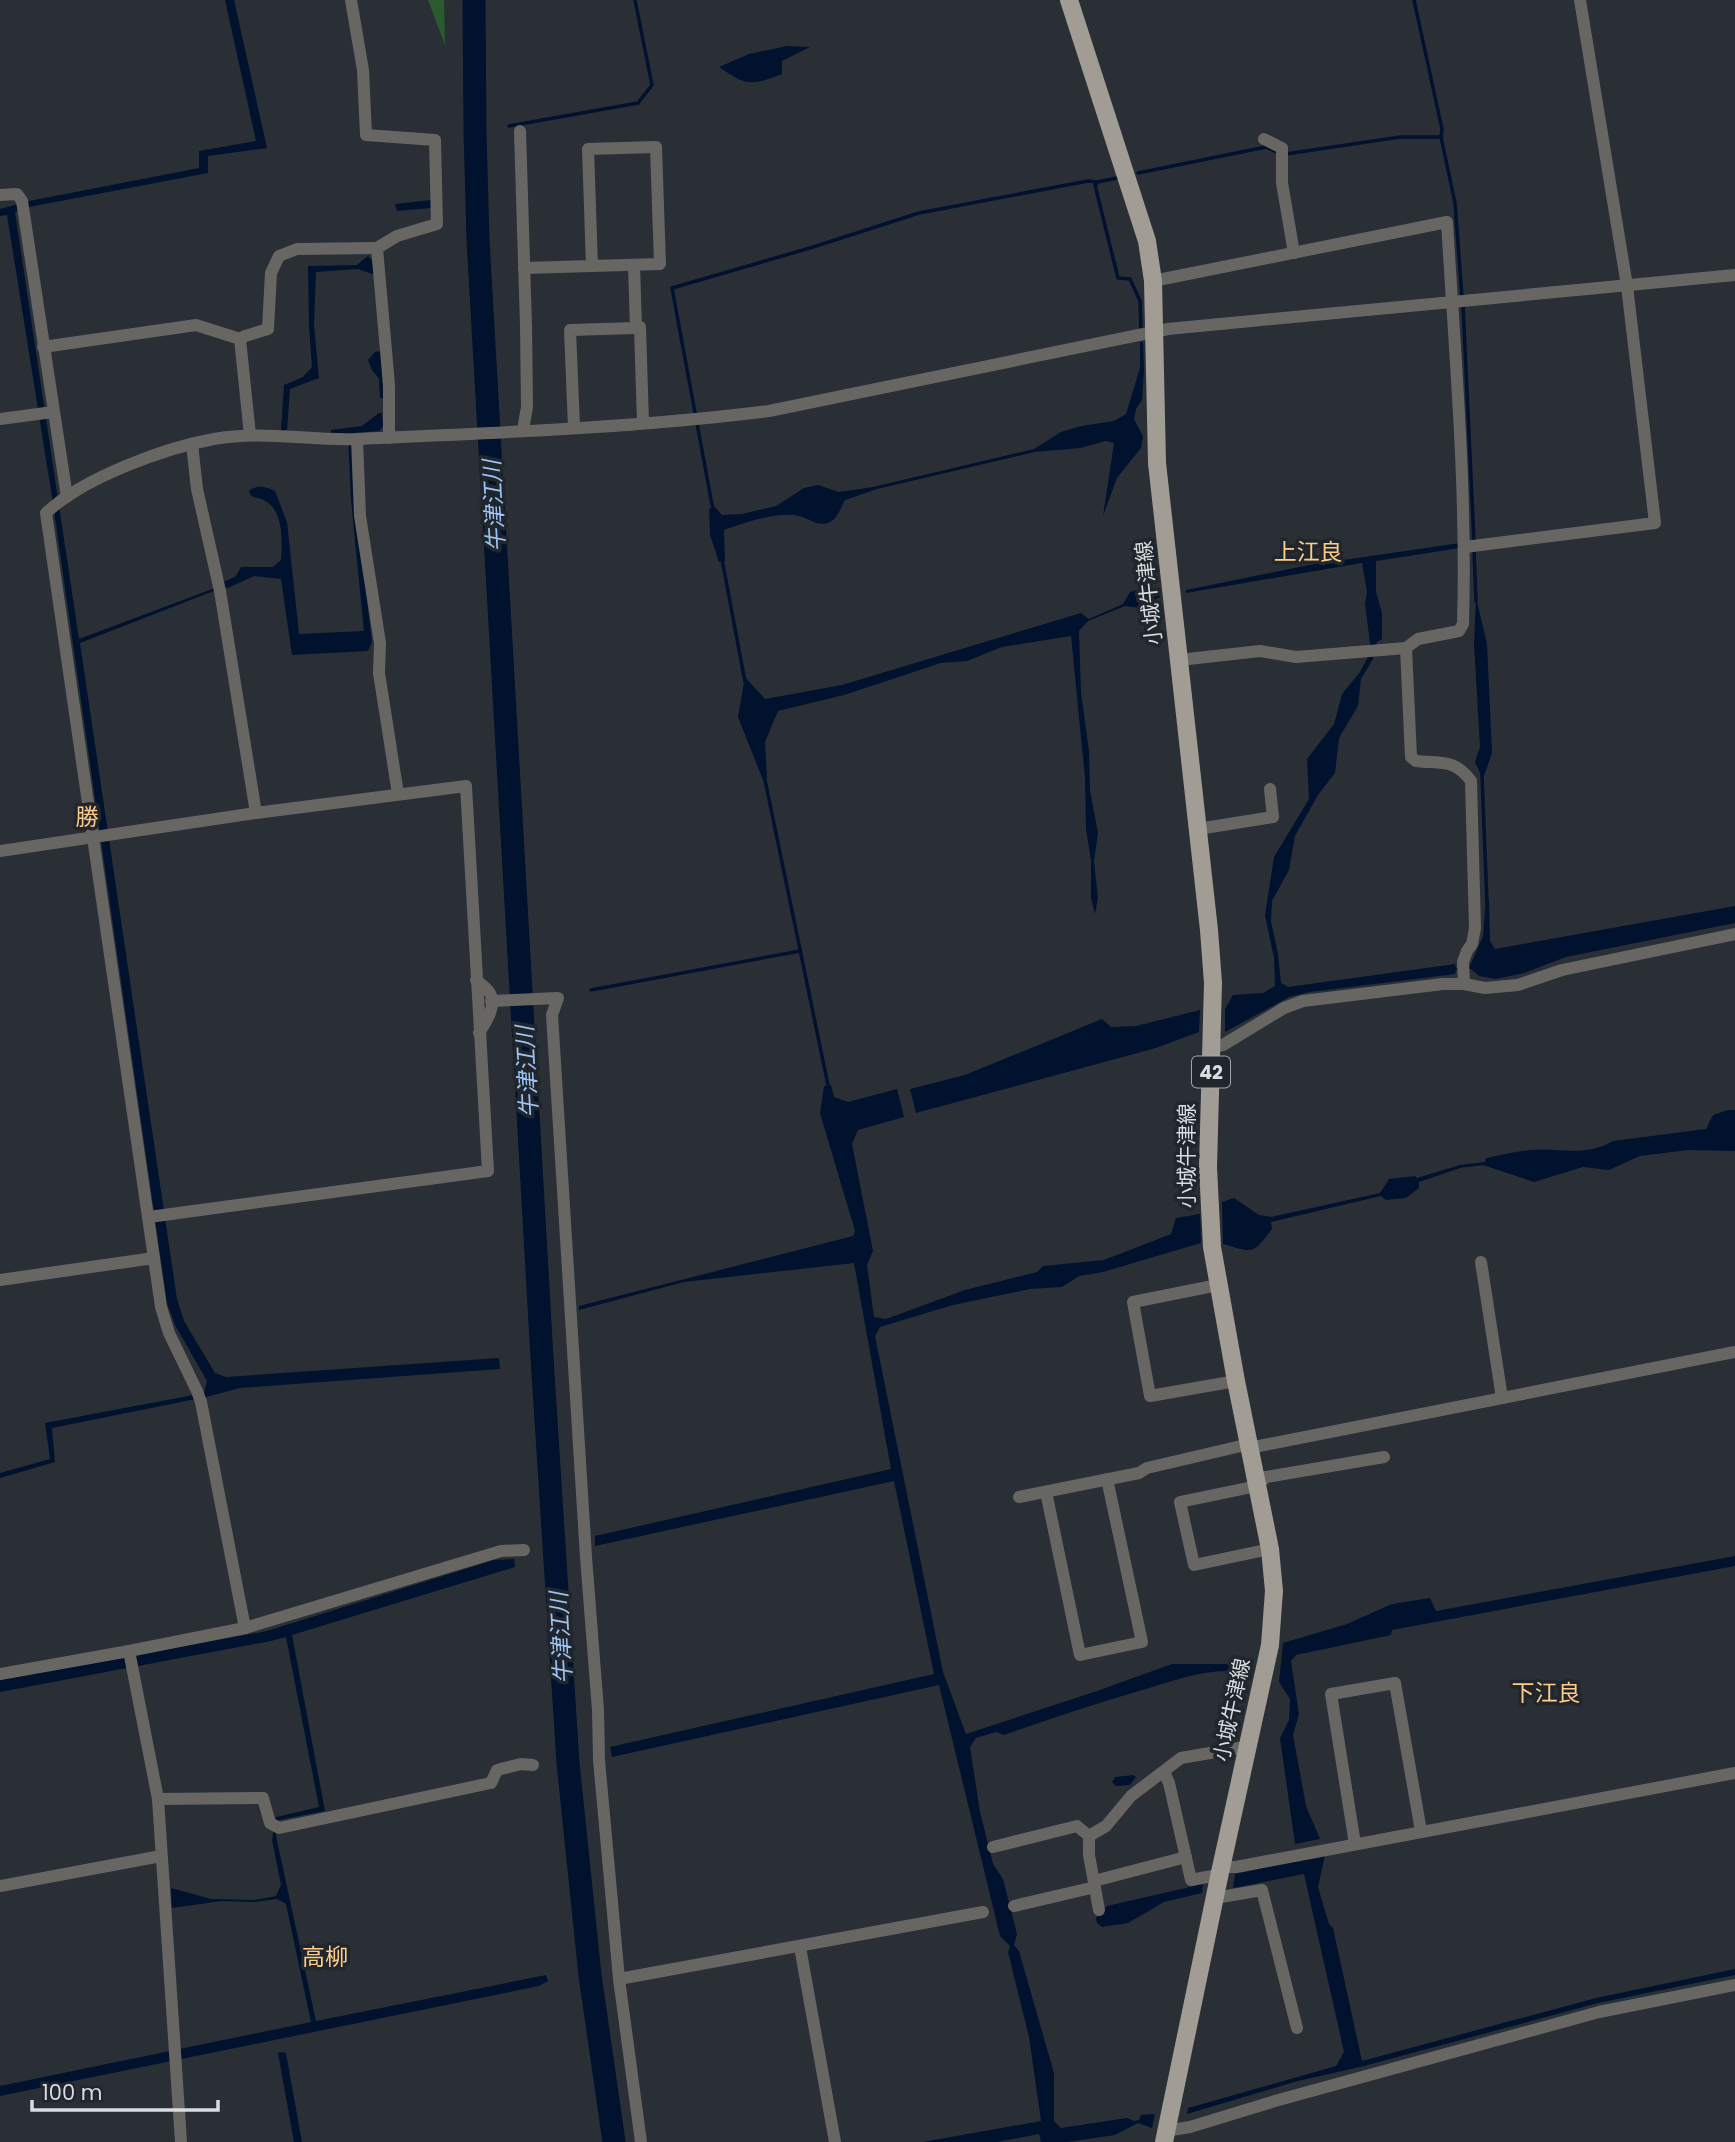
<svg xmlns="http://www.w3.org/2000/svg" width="1735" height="2142" viewBox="0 0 1735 2142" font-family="Poppins,'Noto Sans JP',sans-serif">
  <rect width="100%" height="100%" fill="#2a2f36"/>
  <!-- green -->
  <polygon fill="#295b2c" points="428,0 444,0 445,45"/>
  <!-- water -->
  <g fill="#00122e">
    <path d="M 225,0 L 234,0 L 267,148 L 208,156 L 208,173 L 29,207 L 15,212 L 79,639 L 223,585 L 224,582 L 236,576 L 241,567 L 273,567 L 281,560 C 282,543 284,513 267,502 C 263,499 256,498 251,496 L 249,491 C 257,484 266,487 275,491 L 287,522 L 299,634 L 364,631 L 351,500 L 348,436 L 331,434 L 331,430 L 362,426 L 379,413 L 382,413 L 383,426 L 379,431 L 354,433 L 355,499 L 372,642 L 368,651 L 292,655 L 281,579 L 254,576 L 228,588 L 224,587 L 80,643 L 177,1299 L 184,1321 L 215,1373 L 226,1377 L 499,1358 L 500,1369 L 240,1388 L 206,1397 L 52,1428 L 55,1462 L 0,1478 L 0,1473 L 50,1459 L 45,1423 L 204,1393 L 207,1381 L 175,1325 L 167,1303 L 52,497 L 7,215 L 0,216 L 0,209 L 29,201 L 199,168 L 199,151 L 256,141 Z"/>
    <path d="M 787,46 L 810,47 L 782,61 L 782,74 C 751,86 746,86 719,67 L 749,54 Z"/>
    <polygon points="431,200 432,208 397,211 395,204"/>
    <polygon points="368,256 374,262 375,275 358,269 316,272 314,324 319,378 290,389 287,430 281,430 284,385 303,377 312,367 309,326 308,266 357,265"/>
    <path d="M 1140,342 L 1143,342 L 1144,370 L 1142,400 L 1136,409 L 1134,419 L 1143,436 L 1141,448 L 1117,478 L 1103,516 L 1114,443 L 1106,441 L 1080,448 L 1035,452 L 877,489 L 845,500 C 841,507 838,518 830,522 C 818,528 810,518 799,516 C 779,511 743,523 724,530 L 725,561 L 719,562 L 710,535 L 709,509 L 715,507 L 722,515 L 742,514 L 776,506 L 804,488 L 818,485 L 839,492 L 873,487 L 1034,449 L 1061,432 L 1081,426 L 1114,421 L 1126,414 L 1140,368 Z"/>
    <polygon points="382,351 383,399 380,397 379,379 372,370 368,360 375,352"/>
    <polygon points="1460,543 1460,548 1376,561 1376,592 1382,613 1382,639 1377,642 1373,659 1361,679 1358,706 1339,738 1335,773 1318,795 1295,836 1289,870 1272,901 1271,921 1278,954 1281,983 1288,987 1455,964 1456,968 1470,966 1483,936 1486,899 1489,899 1490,941 1495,949 1735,906 1735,923 1566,957 1524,973 1496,979 1479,976 1471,969 1456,970 1455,974 1310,992 1289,997 1225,1032 1225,1009 1233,995 1263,993 1275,986 1274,958 1265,915 1274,857 1309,799 1307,759 1334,724 1342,694 1360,672 1371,651 1365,604 1367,592 1362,563 1186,593 1186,590 1309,565"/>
    <polygon points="1144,588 1159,592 1160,597 1140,608 1125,606 1088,621 1079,631 1081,692 1089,751 1090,790 1098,833 1094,861 1098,898 1095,914 1091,898 1091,861 1086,829 1085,778 1071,636 1002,647 967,661 941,663 844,695 778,711 765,742 767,779 763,780 738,717 745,677 765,699 842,685 1081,613 1089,619 1123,604 1130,592"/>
    <polygon points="1476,597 1487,644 1492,753 1483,779 1475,762 1480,747 1474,643"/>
    <polygon points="1200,1010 1199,1032 1156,1048 916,1113 910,1089 965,1075 1102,1019 1111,1027 1136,1026"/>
    <path d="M 831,1085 L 834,1097 L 848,1102 L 897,1089 L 904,1117 L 858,1130 L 852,1144 L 873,1251 L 867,1265 L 874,1317 L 886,1319 L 965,1290 L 1037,1272 L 1043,1266 L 1104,1260 L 1171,1234 L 1176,1218 L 1200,1214 L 1201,1243 L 1103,1272 L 1079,1276 L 1062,1287 L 1030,1289 L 953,1305 L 880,1327 L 875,1336 L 943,1672 L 966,1734 L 1097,1691 L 1172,1664 L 1239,1664 L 1251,1669 L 1251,1674 C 1215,1664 1174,1681 1139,1691 C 1094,1704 1049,1719 1004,1735 L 996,1732 L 976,1738 L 970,1747 L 980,1812 L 993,1864 L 1003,1879 L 1017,1934 L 1014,1945 L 1019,1951 L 1054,2073 L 1054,2121 L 1061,2128 L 1127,2118 L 1134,2121 L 1139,2120 L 1141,2115 L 1155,2114 L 1152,2128 L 1138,2123 L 1115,2135 L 1067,2142 L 1041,2142 L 1039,2134 L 997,2142 L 923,2142 L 1041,2121 L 1029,2037 L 1008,1952 L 1010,1946 L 1000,1936 L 939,1685 L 612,1757 L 610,1747 L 934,1674 L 894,1481 L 595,1546 L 595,1536 L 891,1469 L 854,1263 L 684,1282 L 579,1310 L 579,1306 L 853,1236 L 855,1231 L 820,1113 L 824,1086 Z"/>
    <path d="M 1728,1110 L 1735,1110 L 1735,1151 L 1688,1150 L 1640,1156 L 1609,1170 L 1583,1167 L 1534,1182 L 1483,1165 L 1460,1168 L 1419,1182 L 1419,1188 L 1406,1198 L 1386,1200 L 1381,1196 L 1271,1222 L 1272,1229 C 1252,1255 1254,1253 1223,1244 L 1222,1202 L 1234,1198 L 1259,1215 L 1271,1217 L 1380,1193 L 1389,1179 L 1415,1176 L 1417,1178 L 1460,1165 L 1485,1162 L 1486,1158 C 1500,1155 1515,1152 1530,1150 C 1562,1147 1583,1158 1613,1141 L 1706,1129 L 1713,1115 Z"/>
    <polygon points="1735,1556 1735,1566 1392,1630 1391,1635 1296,1655 1291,1661 1299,1714 1293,1735 1306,1806 1320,1839 1295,1844 1280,1738 1289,1720 1290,1699 1279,1682 1283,1643 1347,1624 1392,1604 1430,1598 1436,1611"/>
    <polygon points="514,1559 515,1567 292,1635 325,1811 279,1820 276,1836 316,2021 546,1975 548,1981 539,1986 0,2096 0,2086 311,2022 286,1904 277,1899 255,1902 222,1901 172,1908 171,1888 211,1899 254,1900 276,1896 281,1885 272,1840 276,1817 319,1807 286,1637 271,1641 0,1692 0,1680 267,1631 494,1560"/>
    <polygon points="1133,1775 1136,1777 1130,1785 1116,1786 1112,1782 1115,1777"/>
    <polygon points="1325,1855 1318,1887 1329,1924 1333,1928 1362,2061 1596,1998 1735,1969 1735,1975 1598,2003 1364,2066 1298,2081 1187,2114 1188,2108 1336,2066 1344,2052 1304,1874 1233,1888 1235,1874"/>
    <polygon points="1203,1884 1202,1893 1164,1902 1128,1923 1102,1927 1097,1923 1096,1918 1107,1906"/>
    <polygon points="282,2052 286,2053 302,2142 294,2142 278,2053"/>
  </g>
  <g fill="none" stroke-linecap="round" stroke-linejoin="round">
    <!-- stream -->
    <g stroke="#00122e" stroke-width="3.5">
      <polyline points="1414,0 1442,129 1441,137 1455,203 1462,297"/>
      <polyline points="509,126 638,103 652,85 635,0"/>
      <polyline points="1286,154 1400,137 1441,137"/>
      <polyline points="1138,173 1266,147 1279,153"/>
      <polyline points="1097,183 1095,185 1118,278 1130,279 1140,301 1141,331"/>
      <polyline points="1463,305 1474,542"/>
      <polyline points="713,510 672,288 810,248 919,213 1088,181 1097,182 1117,178"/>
      <polyline points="1474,550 1476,601"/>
      <polyline points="722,559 745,682"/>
      <polyline points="764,775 829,1090"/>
      <polyline points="1482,775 1487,904"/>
      <polyline points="591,990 800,951"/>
    </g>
    <!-- river -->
    <polyline stroke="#00122e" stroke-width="23" points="474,0 475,131 478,240 542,1358 568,1763 590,1975 614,2142"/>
    <!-- street -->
    <g stroke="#686662" stroke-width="12">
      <polyline points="351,0 363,70 366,135 435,140 437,224 397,236 377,248 389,385 389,438"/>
      <polyline points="520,131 526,326 527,407 523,430"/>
      <polyline points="1264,139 1282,148 1282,183 1294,253"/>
      <polyline points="0,195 17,194 22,201 67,497"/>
      <polyline points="634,265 636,328 640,327 643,423"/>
      <polyline points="524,268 660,264 656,147 588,149 592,266"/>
      <path d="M 1153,281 L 1447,222 C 1455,356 1467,490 1463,624 L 1459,631 L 1418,639 L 1406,648 L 1296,657 L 1260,651 L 1179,660"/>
      <polyline points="240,339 245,336 268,329 271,273 279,256 297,249 377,248"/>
      <polyline points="43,347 196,325 240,339 250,435"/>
      <polyline points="0,419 53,412"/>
      <polyline points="574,427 570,330 636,328"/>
      <polyline points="357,439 360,516 380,643 379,673 398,794"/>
      <polyline points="192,444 197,489 220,591 256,813"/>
      <polyline points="1465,547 1655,523 1627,286 1580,0"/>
      <polyline points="1198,829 1273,817 1270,789"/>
      <polyline points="0,851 256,813 466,786 488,1171 149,1217"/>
      <path d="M 476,980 C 480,983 487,988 490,993 C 497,1006 486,1022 479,1033"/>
      <polyline points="1464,984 1485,988 1518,985 1562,970 1735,934"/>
      <polyline points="491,1001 558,998 552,1015 586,1557 598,1710 599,1760 619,1979 641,2142"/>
      <path d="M 1211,1048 L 1223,1045 L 1284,1008 L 1303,1001 L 1443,984 L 1464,984 L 1463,962 L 1467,951 L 1472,944 L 1475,928 L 1471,781 C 1454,758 1440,764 1416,761 L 1411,757 L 1406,648"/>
      <polyline points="1481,1262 1502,1398"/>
      <polyline points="0,1280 154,1258"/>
      <polyline points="1218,1285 1133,1302 1150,1396 1236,1381"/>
      <polyline points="1046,1492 1080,1655 1142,1642 1107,1479"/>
      <polyline points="1019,1497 1139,1473 1147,1468 1241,1446 1249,1448 1735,1352"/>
      <polyline points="1270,1549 1194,1565 1180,1502 1257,1486 1266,1477 1384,1457"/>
      <path d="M 245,1628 L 201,1402 L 197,1391 L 169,1333 L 161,1307 L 46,513 C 83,478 164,448 214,439 C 261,430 310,441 357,439 C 494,433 633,428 769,411 L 1168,329 L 1735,275"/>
      <polyline points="129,1651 158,1799 181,2142"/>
      <polyline points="0,1674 129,1651 245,1628 501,1551 524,1550"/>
      <polyline points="1164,1772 1169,1783 1191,1880 1212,1876 1219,1877"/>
      <polyline points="158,1799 263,1798 270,1823 279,1828 491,1783 497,1770 521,1764 533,1765"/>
      <polyline points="1089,1836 1089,1855 1099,1910"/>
      <polyline points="1355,1844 1331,1694 1395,1683 1421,1831"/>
      <polyline points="993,1847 1077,1826 1089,1836 1106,1826 1131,1796 1181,1758 1239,1748 1247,1749"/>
      <polyline points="1221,1867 1236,1867 1735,1773"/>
      <polyline points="1094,1881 1186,1857"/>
      <polyline points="0,1886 161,1856"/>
      <polyline points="1215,1898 1262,1890 1297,2028"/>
      <polyline points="1014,1906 1095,1887"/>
      <polyline points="800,1947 835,2142"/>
      <polyline points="619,1979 983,1912"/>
      <polyline points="1166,2131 1190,2127 1275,2101 1599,2012 1735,1985"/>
    </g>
    <!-- primary -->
    <polyline stroke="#a19d95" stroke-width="18" points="1069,0 1147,241 1153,281 1157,463 1209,930 1213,983 1208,1167 1212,1247 1236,1381 1270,1549 1274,1591 1270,1645 1219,1877 1164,2142"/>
  </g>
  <g text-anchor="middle" stroke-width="7" stroke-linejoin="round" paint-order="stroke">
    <!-- shield labels -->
    <rect fill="#21252c" stroke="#a2a5ab" stroke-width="2" x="1192" y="1056.5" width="38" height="31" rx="5"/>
    <g font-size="19" font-weight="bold" fill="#d9dce1">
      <text x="1211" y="1079">42</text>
    </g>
    <!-- street labels -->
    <g font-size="21" fill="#d9dce1" stroke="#21252c">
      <text transform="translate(1149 593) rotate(-96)" y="7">小城牛津線</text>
      <text transform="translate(1187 1156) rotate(-90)" y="7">小城牛津線</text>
      <text transform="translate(1232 1710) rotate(-78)" y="7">小城牛津線</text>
    </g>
    <!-- water labels -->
    <g font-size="23" font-style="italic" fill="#9cc3f5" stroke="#21252c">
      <text transform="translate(494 506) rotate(-93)" y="8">牛津江川</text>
      <text transform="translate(527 1072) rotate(-93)" y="8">牛津江川</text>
      <text transform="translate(561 1638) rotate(-93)" y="8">牛津江川</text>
    </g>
    <!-- neighbourhood labels -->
    <g font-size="23" fill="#fccd8a" stroke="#21252c">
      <text x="1308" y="560">上江良</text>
      <text x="87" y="825">勝</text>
      <text x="1546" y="1701">下江良</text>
      <text x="325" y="1965">高柳</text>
    </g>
  </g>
  <!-- scale -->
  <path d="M32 2100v10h186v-10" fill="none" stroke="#d9dce1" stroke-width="3.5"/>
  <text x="42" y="2100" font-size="21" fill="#d9dce1" stroke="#21252c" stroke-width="5" paint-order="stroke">100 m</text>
</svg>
